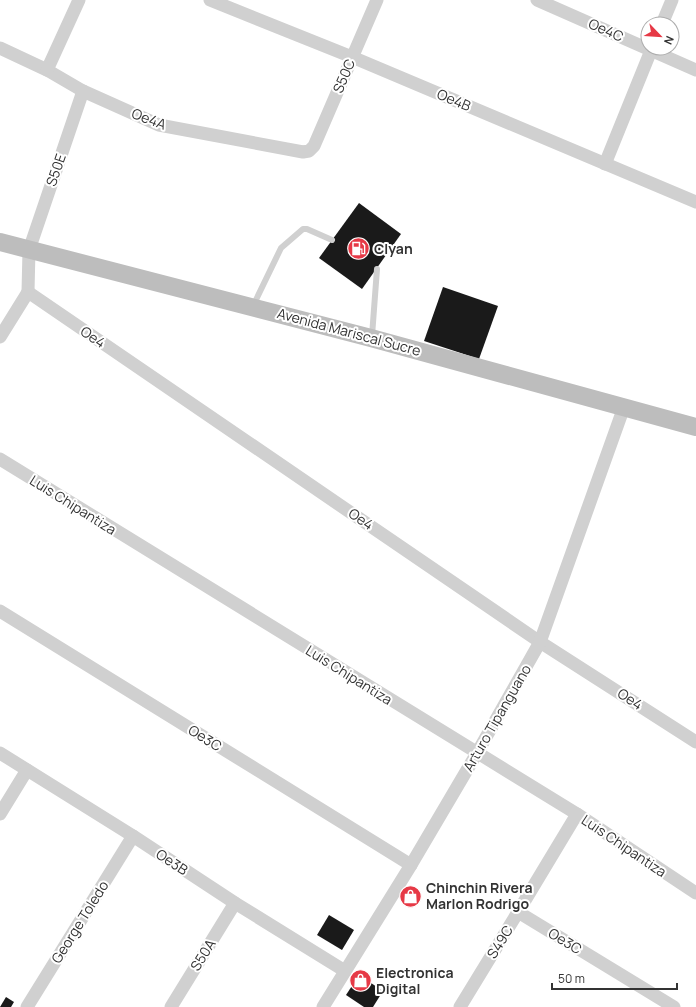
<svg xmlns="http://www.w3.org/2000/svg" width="696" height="1007" viewBox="0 0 696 1007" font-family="Manrope,sans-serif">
  <rect width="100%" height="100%" fill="#fff"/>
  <!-- building -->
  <g fill="#1a1a1a">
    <polygon points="359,203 401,234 362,289 319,258"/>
    <polygon points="443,287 498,306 479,359 424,341"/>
    <polygon points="329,915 354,930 342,950 317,935"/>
    <polygon points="359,975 383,991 373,1007 364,1007 346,995"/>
    <polygon points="6,997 14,1002 11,1007 0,1007"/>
  </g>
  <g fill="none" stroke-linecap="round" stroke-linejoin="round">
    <!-- service -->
    <g stroke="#d0d0d0" stroke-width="6">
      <polyline points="253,306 281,248 303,229 307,229 332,240"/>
      <polyline points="372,336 377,269"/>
    </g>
    <!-- minor -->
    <g stroke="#d0d0d0" stroke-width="13">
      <polyline points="210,0 352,57 696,202"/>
      <polyline points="537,0 696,70"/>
      <polyline points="662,24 672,0"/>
      <polyline points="0,48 47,70 83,91 159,125 303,152 309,151 314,146 377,0"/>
      <polyline points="47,70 79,0"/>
      <polyline points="605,164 652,48"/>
      <polyline points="28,292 540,642 696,742"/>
      <polyline points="28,292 29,250 83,91"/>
      <polyline points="0,337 28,292"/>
      <polyline points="0,459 577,814 696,893"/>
      <polyline points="0,611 411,865"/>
      <polyline points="0,753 133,836 235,903 345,971"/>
      <polyline points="0,814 27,770"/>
      <polyline points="518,912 674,1007"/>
      <polyline points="27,1007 133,836"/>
      <polyline points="171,1007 235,903"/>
      <polyline points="323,1007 411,865 477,753 540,642 624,407"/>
      <polyline points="460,1007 518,912 577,814"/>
    </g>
    <!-- secondary -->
    <polyline stroke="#bdbdbd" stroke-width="18" points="0,242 371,338 696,427"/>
  </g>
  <!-- icons -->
  <defs>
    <symbol id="fuel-disc" viewBox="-11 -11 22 22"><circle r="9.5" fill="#e63946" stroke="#fff"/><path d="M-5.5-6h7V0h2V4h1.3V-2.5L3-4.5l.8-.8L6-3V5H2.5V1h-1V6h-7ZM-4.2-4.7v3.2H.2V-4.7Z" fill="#fff"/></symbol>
    <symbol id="shop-disc" viewBox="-11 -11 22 22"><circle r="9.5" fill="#e63946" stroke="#fff"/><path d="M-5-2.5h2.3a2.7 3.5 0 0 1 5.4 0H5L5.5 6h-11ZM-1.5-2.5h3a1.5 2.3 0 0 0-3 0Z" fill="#fff"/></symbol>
  </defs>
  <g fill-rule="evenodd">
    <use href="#fuel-disc" x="346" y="236" width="25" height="25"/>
    <use href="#shop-disc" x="398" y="884" width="25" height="25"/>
    <use href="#shop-disc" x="348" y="968" width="25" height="25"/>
  </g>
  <g text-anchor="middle" stroke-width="4" stroke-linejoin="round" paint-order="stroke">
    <!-- street labels -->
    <g font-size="14" fill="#333" stroke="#fff">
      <text transform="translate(606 30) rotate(24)" y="5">Oe4C</text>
      <text transform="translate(344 76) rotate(-67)" y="5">S50C</text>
      <text transform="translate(454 100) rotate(23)" y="5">Oe4B</text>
      <text transform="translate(149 119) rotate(21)" y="5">Oe4A</text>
      <text transform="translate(56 170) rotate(-71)" y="5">S50E</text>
      <text transform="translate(349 332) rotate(15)" y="5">Avenida Mariscal Sucre</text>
      <text transform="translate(93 337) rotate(34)" y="5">Oe4</text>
      <text transform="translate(73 505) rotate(32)" y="5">Luis Chipantiza</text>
      <text transform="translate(361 519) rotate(34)" y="5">Oe4</text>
      <text transform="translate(349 675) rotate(32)" y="5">Luis Chipantiza</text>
      <text transform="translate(630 699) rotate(33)" y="5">Oe4</text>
      <text transform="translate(497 718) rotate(-60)" y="5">Arturo Tipanguano</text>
      <text transform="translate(205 738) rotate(32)" y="5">Oe3C</text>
      <text transform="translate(624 846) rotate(34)" y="5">Luis Chipantiza</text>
      <text transform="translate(172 862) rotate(33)" y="5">Oe3B</text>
      <text transform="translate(80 922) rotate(-58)" y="5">George Toledo</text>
      <text transform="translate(565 941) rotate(31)" y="5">Oe3C</text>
      <text transform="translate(500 942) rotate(-58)" y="5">S49C</text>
      <text transform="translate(203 955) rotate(-58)" y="5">S50A</text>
    </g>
    <!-- poi labels -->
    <g font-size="14" font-weight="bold" fill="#333" stroke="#fff" text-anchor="start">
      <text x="374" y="254">Clyan</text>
      <text x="426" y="893">Chinchin Rivera<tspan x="426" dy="16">Marlon Rodrigo</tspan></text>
      <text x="376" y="978">Electronica<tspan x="376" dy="16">Digital</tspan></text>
    </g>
  </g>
  <!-- north arrow -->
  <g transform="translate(660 36) rotate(115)"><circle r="19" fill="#ffffff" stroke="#adadad"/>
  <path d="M0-3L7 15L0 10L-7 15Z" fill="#e63946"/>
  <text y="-6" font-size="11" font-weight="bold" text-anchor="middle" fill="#333333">N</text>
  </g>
  <!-- scale -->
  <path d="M552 983v6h125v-6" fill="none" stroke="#333333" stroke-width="2"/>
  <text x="558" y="983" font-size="12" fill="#333333" stroke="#ffffff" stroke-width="3" paint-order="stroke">50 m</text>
</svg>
